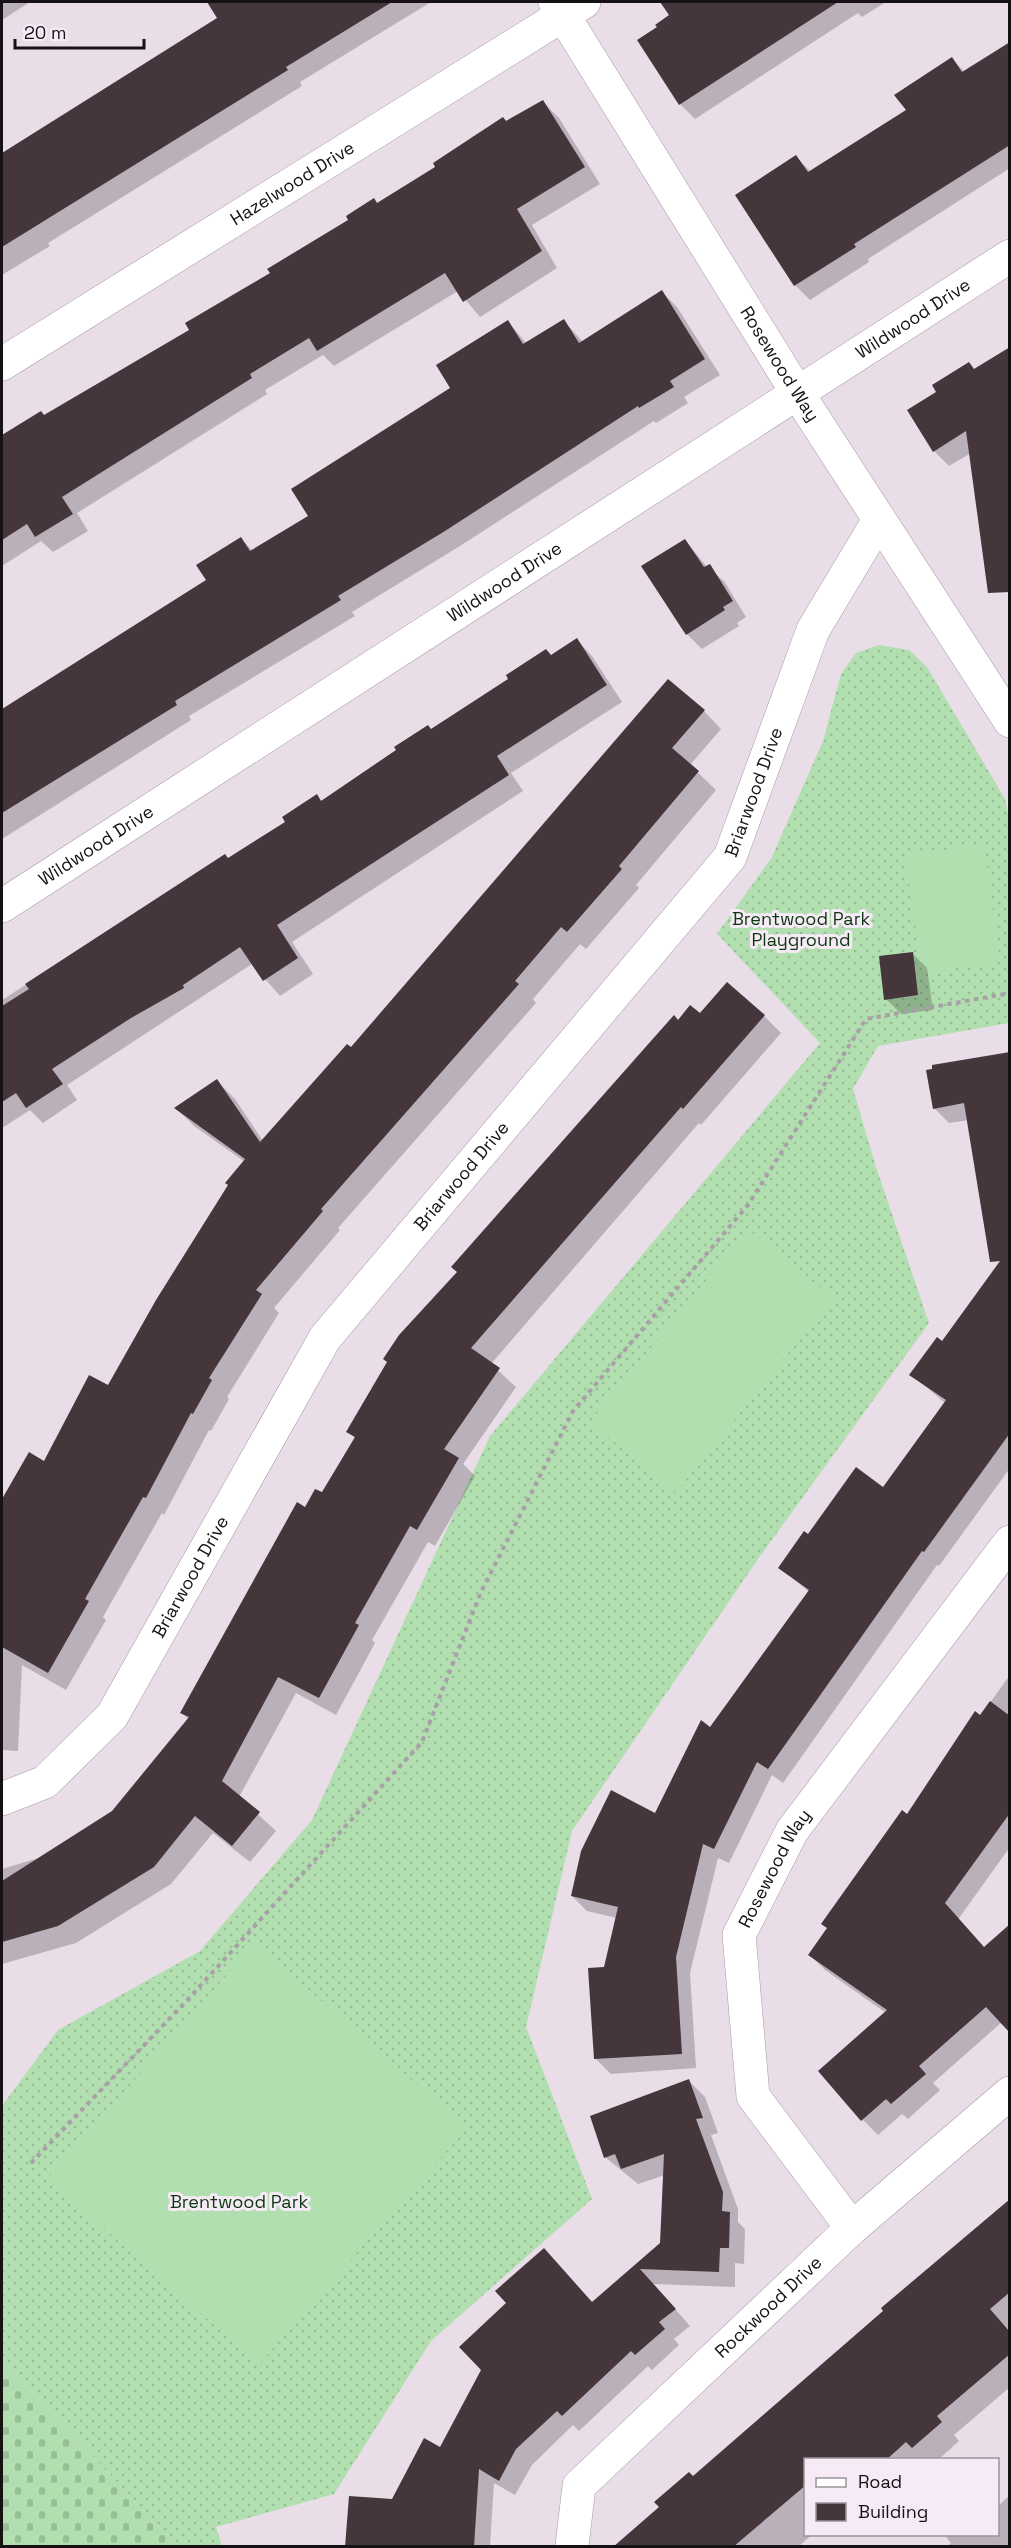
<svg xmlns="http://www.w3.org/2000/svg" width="1011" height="2548" viewBox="0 0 1011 2548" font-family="'Space Grotesk',sans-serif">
  <defs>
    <pattern id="grass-dots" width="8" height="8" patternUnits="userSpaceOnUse" patternTransform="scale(1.5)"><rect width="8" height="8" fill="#b2dfb0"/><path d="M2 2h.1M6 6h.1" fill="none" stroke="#98be96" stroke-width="1.8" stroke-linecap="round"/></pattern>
    <pattern id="cemetery-stones" width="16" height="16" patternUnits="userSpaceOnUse" patternTransform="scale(1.5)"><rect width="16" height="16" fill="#b2dfb0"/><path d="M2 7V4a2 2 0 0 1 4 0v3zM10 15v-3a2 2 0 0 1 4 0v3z" fill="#98be96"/></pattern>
  </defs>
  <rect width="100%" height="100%" fill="#e9dde8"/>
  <!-- grass -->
  <polygon fill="url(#grass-dots)" points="879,645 909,650 927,667 1005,799 1010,825 1009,1023 878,1046 853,1089 876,1167 929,1323 758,1559 572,1831 526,2027 592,2199 431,2341 334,2494 216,2527 222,2546 177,2546 2,2360 2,2106 58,2030 200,1951 312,1820 490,1436 820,1043 717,934 772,857 823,741 841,674 856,653"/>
  <!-- cemetery -->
  <polygon fill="url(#cemetery-stones)" points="2,2360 177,2546 2,2546"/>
  <!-- garden -->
  <g fill="#b2dfb0">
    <polygon points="984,845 1000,962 922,973 905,855"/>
    <polygon points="748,1229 833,1298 676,1492 590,1422"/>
    <polygon points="255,1943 467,2128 259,2364 47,2179"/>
  </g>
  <!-- shadow -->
  <g fill="#0003">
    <polygon points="2,2 30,2 2,20"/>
    <polygon points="209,2 431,2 300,82 302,86 48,243 50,246 2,275 2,158 219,19"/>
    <polygon points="686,2 886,2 862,17 858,13 695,119 680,104 659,28 672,15 669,12"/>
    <polygon points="1010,44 1010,168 868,259 869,262 810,300 795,285 737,196 796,157 811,172 908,110 952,59 965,72"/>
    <polygon points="543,102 559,118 600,184 532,225 557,268 480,317 458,291 334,366 323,355 265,390 267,394 77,513 88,531 53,552 41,541 2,566 2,443 192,330 272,273 437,167 471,141 469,139 503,118 507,122"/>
    <polygon points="662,292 677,307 720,375 684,397 688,403 656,423 654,421 460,546 352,612 355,616 189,716 191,720 2,839 2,711 208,580 241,539 253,551 310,516 452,389 508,322 527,344 564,321 583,342"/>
    <polygon points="969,364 971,453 949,466 934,451 938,392"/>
    <polygon points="685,540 707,567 724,581 746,617 737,623 739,626 702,649 687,634"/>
    <polygon points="577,640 592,656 622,702 511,773 523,791 292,942 313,974 280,996 252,964 67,1085 77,1100 43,1123 30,1110 2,1128 2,1000 225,856 229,860 287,822 316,796 322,801"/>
    <polygon points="704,711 721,729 690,765 716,790 636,885 639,888 586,949 580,944 533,999 536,1003 338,1228 340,1230 274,1308 279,1313 227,1397 229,1399 211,1431 209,1430 164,1515 162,1513 103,1617 106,1620 66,1690 22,1665 18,1751 2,1750 2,1502 29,1454 44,1463 109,1387 245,1162 194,1126 176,1108 217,1081 235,1099 263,1141 351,1049"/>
    <polygon points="912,953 927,968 933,1010 901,1014 886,999"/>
    <polygon points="700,1015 764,1016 781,1033 701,1125 699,1123 491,1364 516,1387 463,1464 475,1476 435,1546 428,1542 372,1640 375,1643 336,1715 296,1693 239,1797 276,1831 250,1862 213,1833 171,1884 76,1943 2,1964 2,1869 42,1857 113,1813 189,1720 182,1713 306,1509 322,1494 356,1439 348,1431 679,1022"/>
    <polygon points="1010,1054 969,1120 949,1123 934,1108"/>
    <polygon points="1010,1293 1010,1468 939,1566 937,1565 783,1783 772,1775 729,1863 718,1858 690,1973 696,2068 611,2074 596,2059 606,1969 617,1918 587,1911 572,1896 656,1815 711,1729 809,1592 780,1567 809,1536 884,1489 945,1403 911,1374 943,1343"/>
    <polygon points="1010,1675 1010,1847 926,1964 967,1929 1002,2022 933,2083 940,2090 908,2119 902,2114 878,2135 863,2120 886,2013 825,1970 810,1955 828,1929 823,1924 908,1816"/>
    <polygon points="689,2081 705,2097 718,2133 711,2135 738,2209 738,2222 745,2229 744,2264 735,2263 735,2287 653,2284 690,2326 674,2339 679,2345 652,2370 648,2366 579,2431 573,2425 532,2465 515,2495 494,2483 490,2546 347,2546 441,2449 483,2370 508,2303 544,2250 593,2303 662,2243 665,2175 638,2184 605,2157"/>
    <polygon points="1010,2200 1010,2326 1007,2328 1010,2331 1010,2387 954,2435 959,2441 938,2460 806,2460 806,2534 813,2534 799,2546 651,2546 693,2478"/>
    <polygon points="1008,2497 1010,2546 947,2546 951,2543 944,2534 998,2534 998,2506"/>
  </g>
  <!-- building -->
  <g fill="#44363a">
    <polygon points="207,2 392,2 286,67 288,70 2,247 2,153 217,18"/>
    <polygon points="660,2 838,2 679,105 637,40 657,27 655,25 669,15"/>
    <polygon points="1010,42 1010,145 854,244 856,247 794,286 735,195 796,155 808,172 906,110 894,95 952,57 962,72"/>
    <polygon points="543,100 585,167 517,209 542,251 463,302 445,273 317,351 309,338 250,374 252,378 62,497 73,514 35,537 27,524 2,540 2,435 41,411 44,415 189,330 185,323 270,273 267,269 348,220 346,216 374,198 377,203 435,167 433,163 503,117 506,121"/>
    <polygon points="662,290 705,359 670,381 674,387 639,408 638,406 445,531 338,596 341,600 175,701 177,705 2,813 2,709 206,580 196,565 241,537 250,551 308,516 291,489 450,388 436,365 508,320 523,344 564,319 579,343"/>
    <polygon points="1010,347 1010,592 988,593 966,431 933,452 907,410 936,392 932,385 969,362 974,369"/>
    <polygon points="685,539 704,567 710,564 733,601 723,607 725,610 686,635 641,566"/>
    <polygon points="577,638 607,685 497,756 509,775 277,925 298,958 263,981 240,947 183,985 184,988 131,1018 52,1069 63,1084 26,1108 16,1093 2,1102 2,1006 29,989 25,984 225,854 228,858 285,822 282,817 317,794 321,801 396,750 394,747 428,725 431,729 508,679 506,675 546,649 551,655"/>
    <polygon points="668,679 705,710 672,748 699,771 619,866 622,869 567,932 561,927 515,981 519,984 321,1209 323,1211 256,1290 262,1294 209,1378 212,1380 193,1414 191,1413 146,1498 143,1497 85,1599 89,1601 48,1673 2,1647 2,1499 29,1452 44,1461 89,1375 108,1385 156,1300 228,1185 225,1183 245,1159 174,1108 217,1079 260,1142 347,1044 351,1047"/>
    <polygon points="913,952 918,995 884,1000 879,956"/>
    <polygon points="727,982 765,1015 683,1109 681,1107 471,1348 500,1368 444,1449 459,1458 417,1530 410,1526 355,1623 359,1625 319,1698 278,1677 222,1781 260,1812 232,1846 195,1816 154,1867 58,1926 2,1942 2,1881 112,1811 189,1717 180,1713 297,1502 305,1507 315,1489 322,1492 355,1437 346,1432 387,1362 383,1359 399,1335 457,1272 451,1267 674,1015 678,1020 690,1005 700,1013"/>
    <polygon points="1010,1052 1010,1433 924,1552 922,1551 768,1769 757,1762 714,1849 703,1844 676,1957 682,2054 594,2059 588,1968 604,1967 618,1907 571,1896 581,1851 611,1790 655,1813 701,1720 710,1727 809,1590 778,1568 804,1531 808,1534 856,1467 883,1487 946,1400 909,1375 937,1337 942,1341 1000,1261 990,1262 964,1103 933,1109 926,1070 932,1069 932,1065"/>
    <polygon points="990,1701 1010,1716 1010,1813 945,1903 984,1947 1010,1924 1010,2033 986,2007 919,2066 926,2074 891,2104 886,2099 861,2121 818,2071 887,2010 808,1955 827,1928 821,1924 902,1810 907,1814 975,1711 980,1715"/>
    <polygon points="689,2079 703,2118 696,2119 723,2192 722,2211 730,2212 729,2248 720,2248 719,2272 640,2269 676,2309 659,2322 665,2329 635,2355 631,2351 562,2416 557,2411 516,2449 499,2481 479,2469 474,2547 345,2547 349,2496 392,2499 424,2438 440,2447 481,2370 459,2347 506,2303 495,2291 544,2248 592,2302 660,2243 664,2154 621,2169 615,2154 604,2158 590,2116"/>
    <polygon points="1010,2199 1010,2292 990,2309 1010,2332 1010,2354 937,2416 942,2422 912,2448 906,2442 886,2460 806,2460 806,2485 733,2547 613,2547 659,2507 654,2502 689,2472 693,2476 883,2311 881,2308"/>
  </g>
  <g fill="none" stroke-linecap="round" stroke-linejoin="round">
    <defs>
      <g id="minor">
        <path id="s1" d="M 555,2 L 798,394 L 1010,721"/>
        <path id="s2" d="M 2,364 L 584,2"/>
        <path id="s3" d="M 2,906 L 1010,256"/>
        <path id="s4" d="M 2,1799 L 45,1782 L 112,1716 L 325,1338 L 730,857 L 813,630 L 879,520"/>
        <path id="s5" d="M 852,2228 L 753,2096 L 739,1935 L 792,1831 L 1010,1542"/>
        <path id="s6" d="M 572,2546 L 579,2486 L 852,2228 L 1010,2093"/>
      </g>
    </defs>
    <!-- minor casing -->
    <use href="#minor" stroke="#a69ba6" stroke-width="34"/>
    <!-- path -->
    <polyline stroke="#a99fa8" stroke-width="4" stroke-dasharray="4.5 4.5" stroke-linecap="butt" points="31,2163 191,1996 422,1742 481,1592 573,1411 748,1205 866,1019 1010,993"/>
    <!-- minor -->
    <use href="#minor" stroke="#fff" stroke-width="33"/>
  </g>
  <g text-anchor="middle" stroke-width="6" stroke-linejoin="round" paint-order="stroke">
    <!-- street labels -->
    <g font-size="18" fill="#151115" stroke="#f6eaf6">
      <text dy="6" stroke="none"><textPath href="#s2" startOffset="342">Hazelwood Drive</textPath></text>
      <text dy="6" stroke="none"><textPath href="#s3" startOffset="1084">Wildwood Drive</textPath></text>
      <text dy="6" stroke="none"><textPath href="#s1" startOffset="426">Rosewood Way</textPath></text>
      <text dy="6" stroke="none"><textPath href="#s3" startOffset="598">Wildwood Drive</textPath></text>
      <text dy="6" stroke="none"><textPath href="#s4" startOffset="1272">Briarwood Drive</textPath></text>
      <text dy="6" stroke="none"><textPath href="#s3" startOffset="112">Wildwood Drive</textPath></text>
      <text dy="6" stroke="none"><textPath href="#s4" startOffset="786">Briarwood Drive</textPath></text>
      <text dy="6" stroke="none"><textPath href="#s4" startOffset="300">Briarwood Drive</textPath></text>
      <text dy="6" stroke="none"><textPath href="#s5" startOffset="402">Rosewood Way</textPath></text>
      <text dy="6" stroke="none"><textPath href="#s6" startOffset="321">Rockwood Drive</textPath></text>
    </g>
    <!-- park labels -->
    <g font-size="18" fill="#0b390d" stroke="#f6eaf6">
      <text x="801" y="925">Brentwood Park<tspan x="801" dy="21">Playground</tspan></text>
      <text x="239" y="2208">Brentwood Park</text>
    </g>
  </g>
  <!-- border -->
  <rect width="1011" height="2548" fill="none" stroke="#151115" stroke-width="6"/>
  <!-- legend -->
  <rect x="804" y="2458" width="195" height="78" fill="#f6eaf6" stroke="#9c939c" stroke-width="1.5"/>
  <rect x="816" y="2478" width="30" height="9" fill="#ffffff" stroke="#9c939c" stroke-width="1.5"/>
  <text x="858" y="2488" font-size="18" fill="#151115">Road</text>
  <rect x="816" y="2503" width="30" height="18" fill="#44363a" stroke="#9c939c" stroke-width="1.5"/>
  <text x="858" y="2518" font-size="18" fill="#151115">Building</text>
  <!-- scale -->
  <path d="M15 39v9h129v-9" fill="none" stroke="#151115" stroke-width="3"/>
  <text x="24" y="39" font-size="18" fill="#151115" stroke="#f6eaf6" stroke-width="4.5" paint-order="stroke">20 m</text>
</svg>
